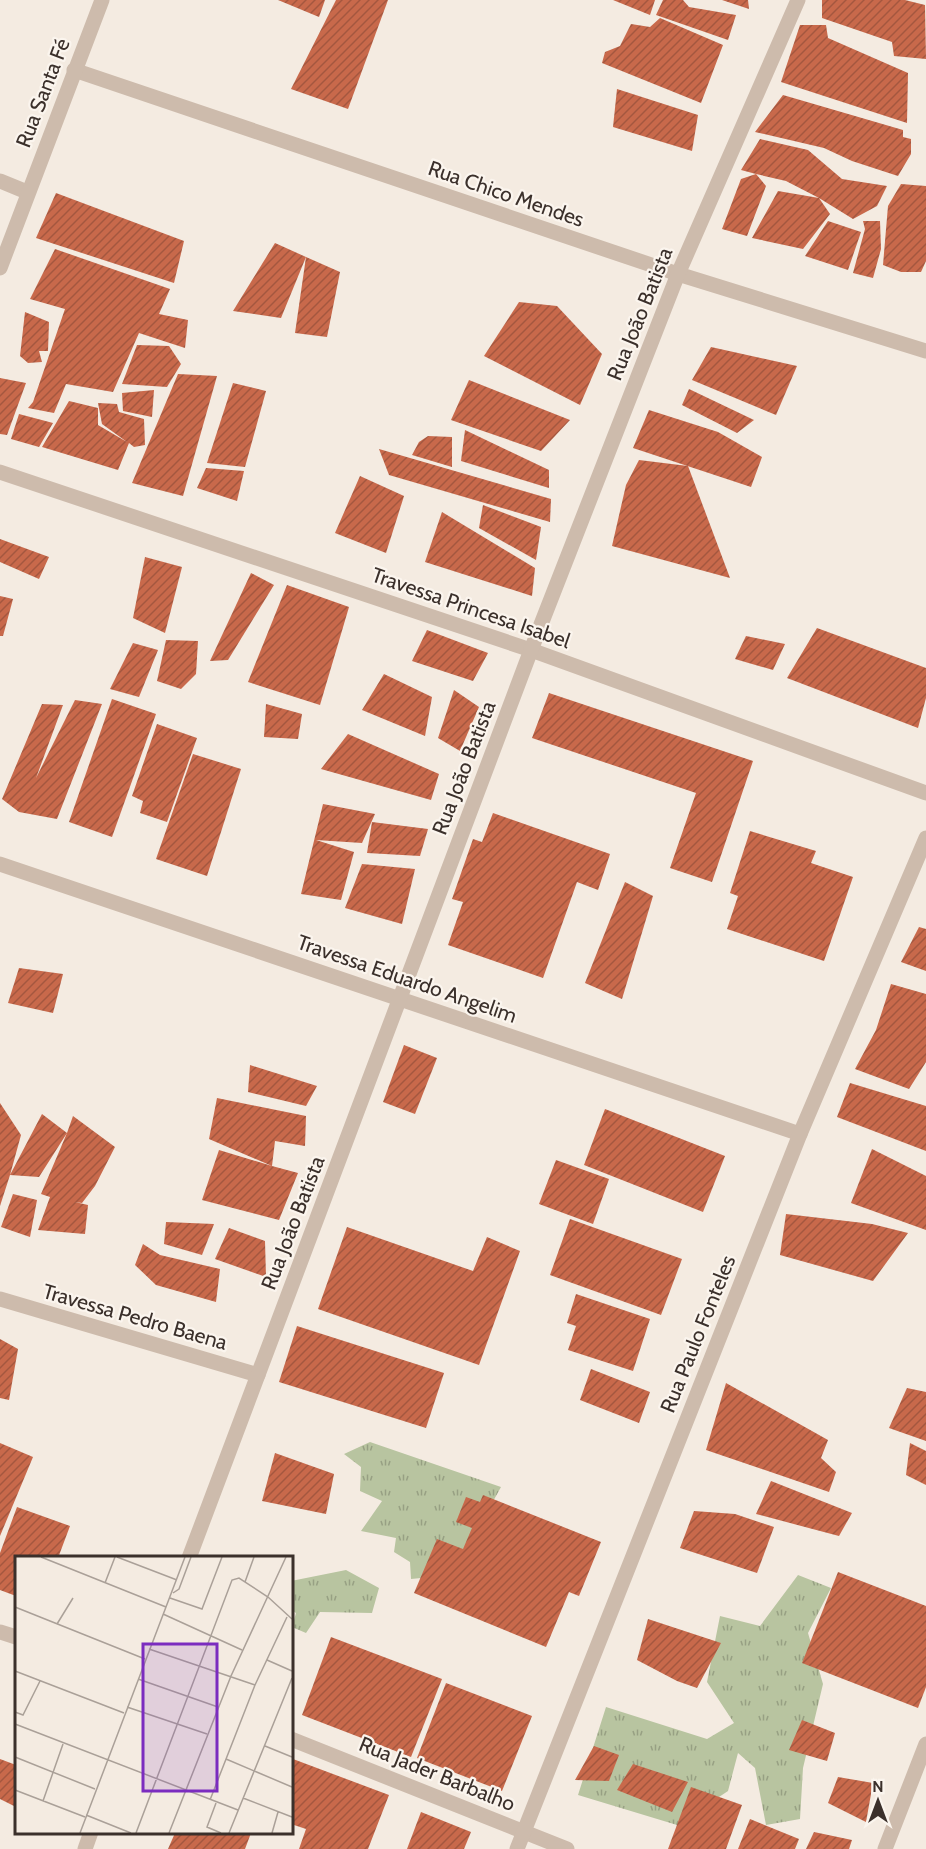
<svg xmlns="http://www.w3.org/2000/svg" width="926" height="1849" viewBox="0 0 926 1849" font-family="Cabin,sans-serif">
  <defs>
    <pattern id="grass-tufts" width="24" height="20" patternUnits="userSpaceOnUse" patternTransform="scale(1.5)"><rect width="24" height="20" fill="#b8c4a0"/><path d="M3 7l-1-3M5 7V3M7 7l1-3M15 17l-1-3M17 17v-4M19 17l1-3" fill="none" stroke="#97a083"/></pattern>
    <pattern id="building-hatch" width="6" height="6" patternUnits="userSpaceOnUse" patternTransform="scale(1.5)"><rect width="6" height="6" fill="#c8694b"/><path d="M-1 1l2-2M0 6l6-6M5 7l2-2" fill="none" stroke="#a4573f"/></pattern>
  </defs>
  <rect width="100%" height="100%" fill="#f4ebe1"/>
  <!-- grass -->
  <g fill="url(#grass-tufts)">
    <polygon points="370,1442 501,1487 452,1575 411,1579 410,1562 394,1552 396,1538 361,1531 382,1501 360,1491 361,1467 344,1454"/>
    <polygon points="346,1570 379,1588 372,1613 320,1612 306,1633 292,1627 296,1613 291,1610 291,1581"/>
    <polygon points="798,1575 831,1588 808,1633 823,1684 803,1768 800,1819 766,1825 755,1768 738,1753 728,1791 677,1825 578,1795 606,1707 707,1739 734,1723 707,1682 720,1616 760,1626"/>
  </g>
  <!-- building -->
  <g fill="url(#building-hatch)">
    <polygon points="278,0 325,0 319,17"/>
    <polygon points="336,0 388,0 348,109 291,89"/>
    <polygon points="613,0 655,0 650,15"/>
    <polygon points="663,0 683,0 689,7 736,15 728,40 656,15"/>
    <polygon points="722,0 748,0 749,9"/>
    <polygon points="822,0 905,0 925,5 926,59 894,56 892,42 822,18"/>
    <polygon points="660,18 723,45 701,103 602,63 605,52 620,46 631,24 650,27"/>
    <polygon points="800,25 826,25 828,38 908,73 907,123 781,82"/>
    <polygon points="617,89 698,115 692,151 613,127"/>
    <polygon points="783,95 903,130 903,137 911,139 911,154 898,176 852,161 824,148 755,132"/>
    <polygon points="760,139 808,150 842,179 887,186 877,206 853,219 819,198 830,214 803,249 752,238 778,191 819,198 786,181 756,174 766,186 747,236 722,229 741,179 756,174 741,170"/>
    <polygon points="901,184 926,186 926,261 921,272 901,272 883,265 888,206"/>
    <polygon points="56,193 184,241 174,283 36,238"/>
    <polygon points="828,221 861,232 848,270 805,256"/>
    <polygon points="863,221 880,221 881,249 873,278 853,273 865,229"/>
    <polygon points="275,243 306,257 281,318 233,311"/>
    <polygon points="55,249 170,289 159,314 188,320 185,348 139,333 113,392 66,384 54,413 28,408 33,402 65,309 30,299"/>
    <polygon points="306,257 340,272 327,337 295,333"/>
    <polygon points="519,302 557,306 602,354 580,405 484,356"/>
    <polygon points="25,312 49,322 48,351 39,351 42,362 28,363 20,356"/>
    <polygon points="137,345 169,346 181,364 167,387 122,384"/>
    <polygon points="711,347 797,366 776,415 692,380"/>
    <polygon points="178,374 217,376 183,496 132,483"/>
    <polygon points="0,378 26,383 7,435 0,434"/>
    <polygon points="469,380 570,420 541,451 451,420"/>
    <polygon points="233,383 266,391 245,467 207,463"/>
    <polygon points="689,389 754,420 737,433 682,405"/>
    <polygon points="154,390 152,417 123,411 122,393"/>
    <polygon points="69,401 98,408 98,425 127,442 102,424 98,403 117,404 119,412 144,419 145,445 134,447 129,443 118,470 42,447"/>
    <polygon points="649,410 718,432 762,457 751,487 633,448"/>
    <polygon points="19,414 53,423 39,447 11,439"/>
    <polygon points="465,430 549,470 549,488 461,461"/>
    <polygon points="428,436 452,437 452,467 412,455 419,442"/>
    <polygon points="379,449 551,499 550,522 389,475"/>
    <polygon points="639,460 688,466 730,578 612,546 626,485"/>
    <polygon points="206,468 244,471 237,501 197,488"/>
    <polygon points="360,476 404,496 386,553 335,533"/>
    <polygon points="483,505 541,527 536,560 479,528"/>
    <polygon points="442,512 535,568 532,596 425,562"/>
    <polygon points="0,539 49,557 39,579 0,562"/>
    <polygon points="145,557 182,567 165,633 133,618"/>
    <polygon points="251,573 274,585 228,660 210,661"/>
    <polygon points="287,585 349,607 320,705 248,682"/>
    <polygon points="0,596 13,599 3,636 0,636"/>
    <polygon points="817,628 926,668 926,698 918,728 787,678"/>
    <polygon points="427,630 488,653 473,681 412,661"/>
    <polygon points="746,636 785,644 773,670 735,659"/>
    <polygon points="166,640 198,641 196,674 181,689 157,681"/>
    <polygon points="133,643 158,650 139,697 110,689"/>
    <polygon points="384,674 432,697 425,736 362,710"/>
    <polygon points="454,690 479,707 460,751 438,738"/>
    <polygon points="549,693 753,761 712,882 670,868 696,793 532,738"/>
    <polygon points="112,699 156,714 112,837 69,822"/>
    <polygon points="75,700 102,704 57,819 19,812 2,799 42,704 63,705 36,778"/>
    <polygon points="266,704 302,714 298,739 264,737"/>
    <polygon points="157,724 197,738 167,822 140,813 143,801 132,796"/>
    <polygon points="348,734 439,774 431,800 321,769"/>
    <polygon points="193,754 241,769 207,876 156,859"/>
    <polygon points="323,804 375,814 362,843 316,840 354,852 341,900 301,894"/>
    <polygon points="493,813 610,854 598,890 577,882 543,978 448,945 463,902 452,899 473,839 482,842"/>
    <polygon points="372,822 428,829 420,856 367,853"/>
    <polygon points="750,831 816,851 811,863 853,877 824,961 727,929 738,896 730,893"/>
    <polygon points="362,864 415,869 402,924 345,908"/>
    <polygon points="625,882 653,896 622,999 585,983"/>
    <polygon points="919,927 926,929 926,971 901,962"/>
    <polygon points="19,968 63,974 53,1013 8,1003"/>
    <polygon points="891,984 926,994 926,1062 909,1089 855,1069 876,1030"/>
    <polygon points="404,1045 437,1058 415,1114 383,1102"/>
    <polygon points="250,1065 317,1086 306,1106 248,1092"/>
    <polygon points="850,1083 926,1106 926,1151 837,1117"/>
    <polygon points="217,1098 306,1116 305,1146 275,1141 272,1166 298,1173 279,1220 202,1200 219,1150 272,1166 209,1139"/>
    <polygon points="0,1103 21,1135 10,1175 42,1114 67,1133 73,1116 115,1147 95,1186 82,1203 75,1202 88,1205 85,1234 38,1230 50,1197 41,1194 67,1133 39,1177 10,1175 0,1206"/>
    <polygon points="605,1109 725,1156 703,1212 584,1165"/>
    <polygon points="872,1149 926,1176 926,1230 851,1203"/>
    <polygon points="556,1160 609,1179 593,1224 539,1204"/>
    <polygon points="13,1194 37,1200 30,1237 1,1227"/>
    <polygon points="786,1214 872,1224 908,1233 873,1281 780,1255"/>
    <polygon points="570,1219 682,1259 661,1315 550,1275"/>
    <polygon points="166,1222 214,1224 202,1255 164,1244"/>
    <polygon points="347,1227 473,1271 487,1237 520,1251 479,1365 318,1309"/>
    <polygon points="229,1228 265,1241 266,1277 215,1259"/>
    <polygon points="143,1244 160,1255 220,1269 216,1302 156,1285 135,1265"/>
    <polygon points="576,1294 650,1319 633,1371 568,1350 576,1326 567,1323"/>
    <polygon points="297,1326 444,1373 426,1428 279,1382"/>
    <polygon points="0,1339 18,1349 9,1400 0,1398"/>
    <polygon points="591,1369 650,1392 639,1423 580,1400"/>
    <polygon points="726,1383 828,1440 821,1458 836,1472 829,1492 706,1450"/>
    <polygon points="907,1388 926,1392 926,1441 889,1428"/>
    <polygon points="0,1443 33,1457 0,1536"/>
    <polygon points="910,1443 926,1451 926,1485 906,1475"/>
    <polygon points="275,1453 334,1474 326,1514 262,1501"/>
    <polygon points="771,1481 852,1513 839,1536 756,1514"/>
    <polygon points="483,1495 601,1542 579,1596 569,1592 546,1647 414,1593 437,1539 463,1549 472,1528 456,1522 466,1497 480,1502"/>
    <polygon points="17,1507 70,1526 58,1558 16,1558 16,1596 0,1590 0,1553"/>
    <polygon points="694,1511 735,1514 774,1527 757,1573 680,1548"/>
    <polygon points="838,1572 926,1606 926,1687 918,1708 802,1663"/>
    <polygon points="648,1619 721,1643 697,1688 677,1681 637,1660"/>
    <polygon points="331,1637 442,1679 411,1757 302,1715"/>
    <polygon points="446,1683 532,1716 502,1791 417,1758"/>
    <polygon points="802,1720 835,1733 827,1761 789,1750"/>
    <polygon points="594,1746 619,1755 609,1781 575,1780"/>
    <polygon points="0,1759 16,1765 16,1807 0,1799"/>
    <polygon points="293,1759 389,1795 368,1849 299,1849 306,1829 291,1824"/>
    <polygon points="633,1764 688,1782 672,1812 617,1790"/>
    <polygon points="838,1777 873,1783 866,1822 828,1803"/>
    <polygon points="691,1787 742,1805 726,1849 668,1849"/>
    <polygon points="421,1812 471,1832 464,1849 407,1849"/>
    <polygon points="750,1819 799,1839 795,1849 738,1849"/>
    <polygon points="814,1832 852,1840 849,1849 806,1849"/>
    <polygon points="175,1833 251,1833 245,1849 168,1849"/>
  </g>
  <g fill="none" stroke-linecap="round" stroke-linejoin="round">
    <!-- service -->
    <polyline stroke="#cdbbac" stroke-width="15" points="0,1299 258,1375"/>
    <!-- minor -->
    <g stroke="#cdbbac" stroke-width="15">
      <polyline points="74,70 678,274 926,351"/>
      <polyline points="0,181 27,192"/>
      <polyline points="0,472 531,650 926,793"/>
      <polyline points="0,864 800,1134"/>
      <polyline points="189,1558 531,650 678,274 798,0"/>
      <polyline points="0,1632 16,1637"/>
      <polyline points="291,1739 567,1849"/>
      <polyline points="85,1849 91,1832"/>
      <polyline points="517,1849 800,1134 926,838"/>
      <polyline points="885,1849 926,1744"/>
    </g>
    <!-- tertiary -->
    <polyline stroke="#cdbbac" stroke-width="15" points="0,268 102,0"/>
  </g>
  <g text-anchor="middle" stroke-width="4.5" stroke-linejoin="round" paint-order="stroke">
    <!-- street labels -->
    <g font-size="21" fill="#3b302b" stroke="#fbf5ee">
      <text transform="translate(43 93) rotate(-69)" y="7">Rua Santa Fé</text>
      <text transform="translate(506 194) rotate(19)" y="7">Rua Chico Mendes</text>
      <text transform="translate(640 314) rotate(-68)" y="7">Rua João Batista</text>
      <text transform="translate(471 608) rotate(19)" y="7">Travessa Princesa Isabel</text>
      <text transform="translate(464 768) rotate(-69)" y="7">Rua João Batista</text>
      <text transform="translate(407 979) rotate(19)" y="7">Travessa Eduardo Angelim</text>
      <text transform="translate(293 1223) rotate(-69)" y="7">Rua João Batista</text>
      <text transform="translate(135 1317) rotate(16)" y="7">Travessa Pedro Baena</text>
      <text transform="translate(698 1334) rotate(-68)" y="7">Rua Paulo Fonteles</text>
      <text transform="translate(437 1774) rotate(22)" y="7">Rua Jader Barbalho</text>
    </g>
  </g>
  <!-- overview -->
  <g transform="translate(15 1556)">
    <rect width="278" height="278" fill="#f4ebe1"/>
    <path fill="none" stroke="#aaa098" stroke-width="1.5" d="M 26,1 L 151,51M 102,1 L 162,24M 230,26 L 239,1M 90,27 L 100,1M 158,37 L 164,33 L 176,1M 155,42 L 187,53 L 207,1M 0,51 L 130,103M 148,58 L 227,94M 42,68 L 58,42M 134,93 L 240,129M 252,104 L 277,115M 0,115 L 109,157M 123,123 L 203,151M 112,151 L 192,178M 0,156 L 8,159 L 25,125M 0,168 L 223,254M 250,190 L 277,201M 0,201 L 80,233M 211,203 L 277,231M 0,234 L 70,261M 228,242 L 277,261M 195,244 L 240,129 L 272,61M 28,245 L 48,188M 201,247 L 192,271 L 206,277M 71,259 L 116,277M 65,277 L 170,1M 121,277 L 217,24 L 224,22 L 253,41 L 277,63M 154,277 L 216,120 L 271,1M 214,277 L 277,122M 257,277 L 263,256"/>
    <path fill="#7b2cbf" fill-opacity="0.15" stroke="#7b2cbf" stroke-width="3" d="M 128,88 L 202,88 L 202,235 L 128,235 Z"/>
    <rect width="278" height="278" fill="none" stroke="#3b302b" stroke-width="3"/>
  </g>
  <!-- north arrow -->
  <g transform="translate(878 1801)" stroke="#fbf5ee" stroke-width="4.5" paint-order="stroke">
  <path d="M0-4.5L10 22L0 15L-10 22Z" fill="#3b302b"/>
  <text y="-9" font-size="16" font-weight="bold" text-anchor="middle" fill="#3b302b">N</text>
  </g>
</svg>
